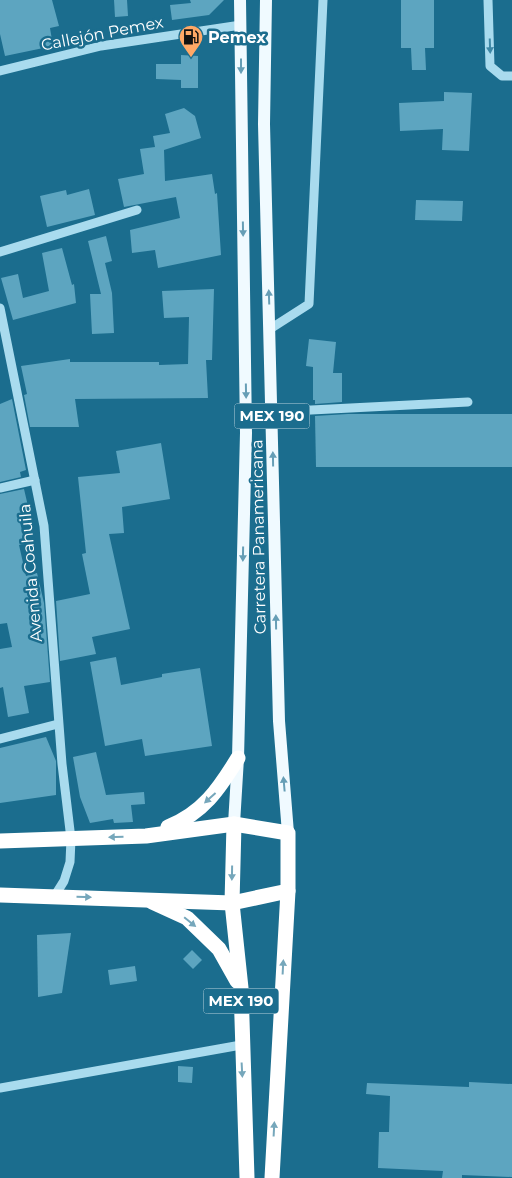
<svg xmlns="http://www.w3.org/2000/svg" width="512" height="1178" viewBox="0 0 512 1178" font-family="Montserrat,sans-serif">
  <rect width="100%" height="100%" fill="#1b6d8e"/>
  <!-- building -->
  <g fill="#5da5c0">
    <polygon points="0,0 52,0 59,26 50,28 53,46 5,56 0,34"/>
    <polygon points="114,0 127,0 128,16 115,17"/>
    <polygon points="190,0 224,0 209,15 172,20 170,5 191,3"/>
    <polygon points="401,0 434,0 434,48 425,48 426,70 412,70 411,48 401,48"/>
    <polygon points="181,55 198,56 198,88 181,88 181,80 156,79 156,64 181,64"/>
    <polygon points="444,92 472,93 469,151 442,150 443,129 400,131 399,103 444,101"/>
    <polygon points="184,108 195,116 201,138 164,150 165,181 212,174 215,194 217,193 221,255 158,268 155,250 132,253 130,230 180,218 176,197 124,207 118,179 144,174 140,149 155,147 153,136 170,133 165,114"/>
    <polygon points="89,189 95,215 47,227 40,196 66,190 67,195"/>
    <polygon points="416,200 463,201 462,221 415,220"/>
    <polygon points="106,236 112,261 105,263 112,293 114,333 92,334 90,294 101,294 88,241"/>
    <polygon points="62,248 72,285 74,284 76,303 13,320 1,278 18,274 23,298 49,291 42,253"/>
    <polygon points="214,289 212,360 206,360 208,398 75,399 79,427 30,427 24,395 27,394 21,366 70,359 70,362 159,362 159,365 188,364 189,317 164,318 162,291"/>
    <polygon points="309,339 336,342 333,373 342,373 342,402 315,404 315,400 313,400 313,367 306,366"/>
    <polygon points="12,399 26,470 20,472 21,477 0,482 0,404"/>
    <polygon points="348,414 512,414 512,467 316,467 315,416"/>
    <polygon points="161,443 170,499 122,507 124,533 109,534 130,629 92,637 96,654 60,661 56,601 90,594 82,554 86,553 78,477 120,473 116,451"/>
    <polygon points="24,489 31,519 20,522 25,544 19,545 26,576 37,573 44,603 50,682 24,686 29,713 8,717 3,687 0,688 0,649 12,647 7,623 0,624 0,494"/>
    <polygon points="116,657 121,685 162,677 162,674 200,668 212,746 145,756 142,739 105,746 90,662"/>
    <polygon points="46,737 56,761 56,795 0,803 0,748"/>
    <polygon points="96,752 106,795 144,792 145,804 131,805 133,822 114,823 113,819 90,823 80,797 73,757"/>
    <polygon points="71,933 62,993 38,997 37,935"/>
    <polygon points="192,950 202,960 193,969 183,959"/>
    <polygon points="135,966 137,981 110,985 108,970"/>
    <polygon points="178,1066 193,1067 192,1083 178,1082"/>
    <polygon points="469,1082 512,1084 512,1177 462,1175 462,1178 442,1178 443,1171 378,1168 379,1132 389,1132 390,1096 366,1094 367,1083 469,1087"/>
  </g>
  <g fill="none" stroke-linecap="round" stroke-linejoin="round">
    <!-- minor -->
    <g stroke="#a9dbee" stroke-width="9">
      <polyline points="488,0 490,66 502,76 512,76"/>
      <polyline points="0,71 101,46 241,25"/>
      <polyline points="0,252 137,210"/>
      <polyline points="0,308 44,526 62,764 71,839 70,862 64,881 54,897"/>
      <polyline points="270,329 309,304 323,0"/>
      <polyline points="272,412 468,402"/>
      <polyline points="0,488 35,480"/>
      <polyline points="0,739 58,724"/>
      <polyline points="0,1088 241,1045"/>
    </g>
    <!-- major -->
    <g stroke="#f0faff" stroke-width="12">
      <polyline points="266,0 264,124 279,721 288,833"/>
      <polyline points="234,824 238,758 246,433 240,0"/>
    </g>
    <!-- highway -->
    <g stroke="#fff" stroke-width="15">
      <polyline points="234,824 232,903 241,988 247,1178"/>
      <path d="M 168,827 C 203,813 219,789 238,758"/>
      <polyline points="0,841 146,836 234,824 288,833 288,891 272,1178"/>
      <polyline points="0,895 232,903 288,891"/>
      <polyline points="152,902 187,918 219,949 237,981"/>
    </g>
  </g>
  <!-- one-way arrows -->
  <defs><path id="oneway-solid" d="M-6-.8H1V-3.2L6.5 0L1 3.2V.8H-6Z" transform="scale(1.25)"/></defs>
  <use fill="#3e88a6" href="#oneway-solid" transform="translate(490 46) rotate(88)"/>
  <g fill="#669eb6">
    <use href="#oneway-solid" transform="translate(241 66) rotate(90)"/>
    <use href="#oneway-solid" transform="translate(243 229) rotate(89)"/>
    <use href="#oneway-solid" transform="translate(269 297) rotate(-92)"/>
    <use href="#oneway-solid" transform="translate(246 391) rotate(89)"/>
    <use href="#oneway-solid" transform="translate(273 459) rotate(-91)"/>
    <use href="#oneway-solid" transform="translate(243 554) rotate(91)"/>
    <use href="#oneway-solid" transform="translate(276 622) rotate(-91)"/>
    <use href="#oneway-solid" transform="translate(284 784) rotate(-95)"/>
  </g>
  <g fill="#76a7bb">
    <use href="#oneway-solid" transform="translate(210 798) rotate(138)"/>
    <use href="#oneway-solid" transform="translate(116 837) rotate(178)"/>
    <use href="#oneway-solid" transform="translate(232 873) rotate(91)"/>
    <use href="#oneway-solid" transform="translate(84 897) rotate(2)"/>
    <use href="#oneway-solid" transform="translate(190 922) rotate(39)"/>
    <use href="#oneway-solid" transform="translate(283 967) rotate(-87)"/>
    <use href="#oneway-solid" transform="translate(242 1070) rotate(87)"/>
    <use href="#oneway-solid" transform="translate(274 1129) rotate(-87)"/>
  </g>
  <!-- icons -->
  <defs>
    <symbol id="fuel-pin" viewBox="-11 -11 22 30"><path d="M0 17L-7.5 6A9.5 9.5 0 1 1 7.5 6Z" fill="#ffa866" stroke="#1b6d8e"/><path d="M-5.5-6h7V0h2V4h1.3V-2.5L3-4.5l.8-.8L6-3V5H2.5V1h-1V6h-7ZM-4.2-4.7v3.2H.2V-4.7Z" fill="#111"/></symbol>
  </defs>
  <g fill-rule="evenodd">
    <use href="#fuel-pin" x="177" y="23" width="28" height="38"/>
  </g>
  <g text-anchor="middle" stroke-width="5" stroke-linejoin="round" paint-order="stroke">
    <!-- shield labels -->
    <g fill="#1b6d8e" stroke="#bbd3dd" stroke-width="1">
      <rect x="234.5" y="403.5" width="75" height="25" rx="4"/>
      <rect x="203.5" y="988.5" width="75" height="25" rx="4"/>
    </g>
    <g font-size="15" font-weight="bold" fill="#fff">
      <text x="272" y="421">MEX 190</text>
      <text x="241" y="1006">MEX 190</text>
    </g>
    <!-- street labels -->
    <g font-size="16" fill="#fff" stroke="#1b6d8e">
      <text transform="translate(102 33) rotate(-11)" y="6">Callejón Pemex</text>
      <text transform="translate(258 537) rotate(-91)" y="6">Carretera Panamericana</text>
      <text transform="translate(30 573) rotate(-95)" y="6">Avenida Coahuila</text>
    </g>
    <!-- poi labels -->
    <g font-size="16" font-weight="bold" fill="#fff" stroke="#1b6d8e" text-anchor="start">
      <text x="208" y="43">Pemex</text>
    </g>
  </g>
</svg>
